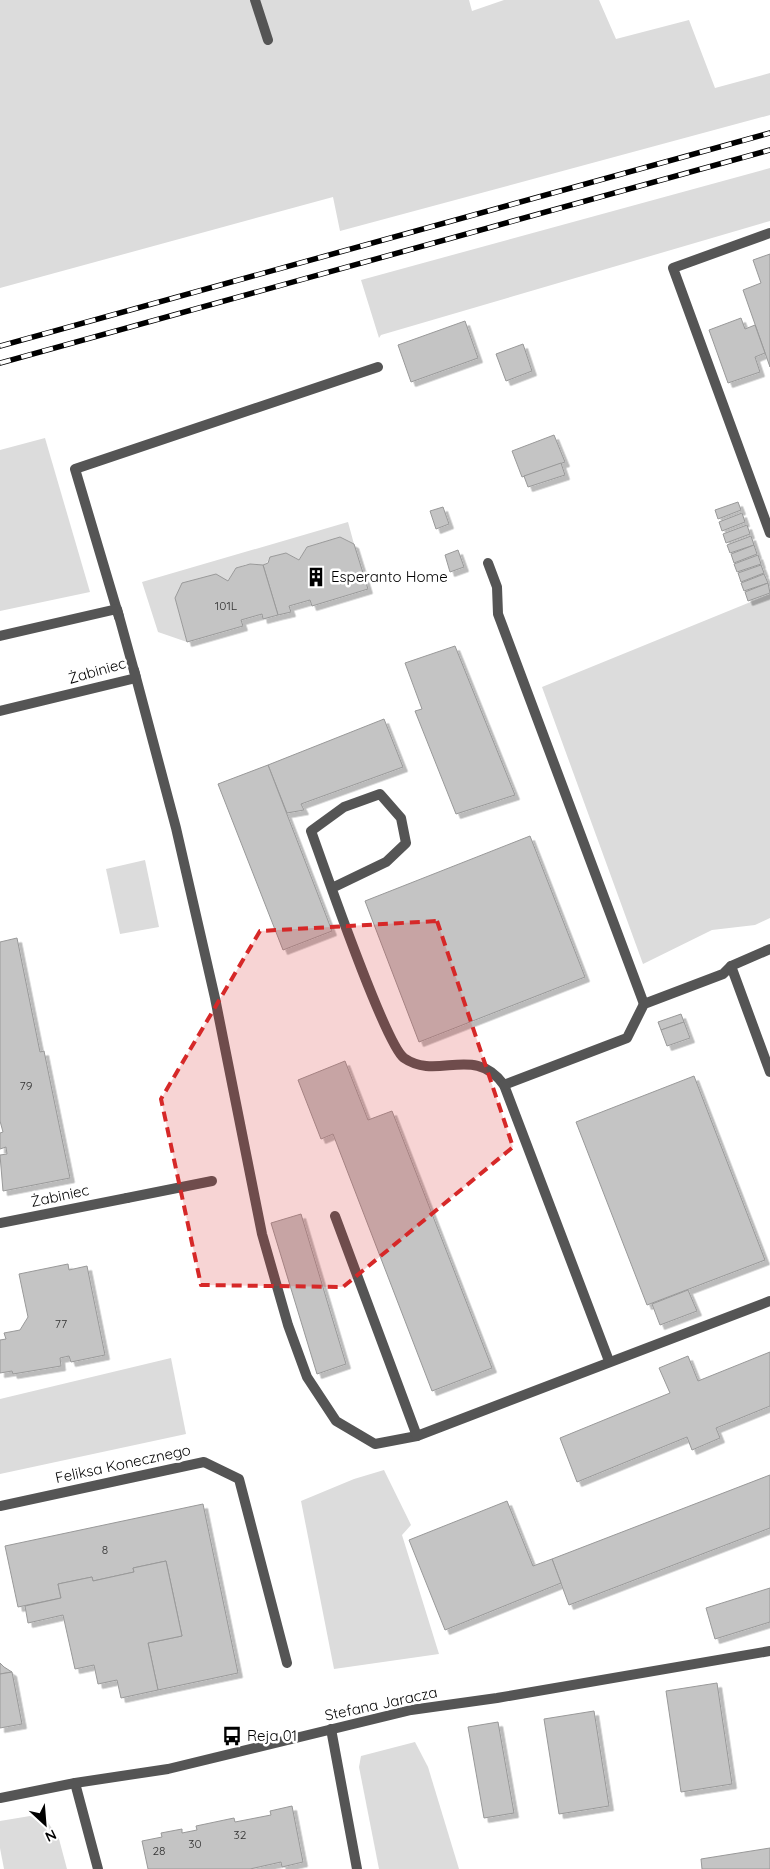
<svg xmlns="http://www.w3.org/2000/svg" width="770" height="1869" viewBox="0 0 770 1869" font-family="Quicksand,sans-serif">
  <defs>
    <filter id="shadow"><feDropShadow dx="4.5" dy="4.5" stdDeviation="0" flood-color="#0004"/></filter>
  </defs>
  <rect width="100%" height="100%" fill="#fff"/>
  <!-- green -->
  <g fill="#dcdcdc">
    <polygon points="0,0 469,0 472,11 504,0 599,0 616,39 689,20 715,88 770,73 770,115 340,231 333,197 0,288"/>
    <polygon points="770,168 770,221 381,335 379,338 361,280"/>
    <polygon points="45,438 90,592 0,611 0,450"/>
    <path d="M 348,522 L 354,544 L 340,537 L 307,547 L 299,560 L 286,553 L 270,557 C 265,569 259,564 249,564 C 245,564 240,567 236,568 L 228,581 L 175,598 L 187,642 L 158,632 L 142,582 Z"/>
    <polygon points="770,594 770,918 755,925 712,930 643,964 542,687"/>
    <polygon points="145,860 159,927 120,934 106,869"/>
    <polygon points="171,1358 186,1434 0,1474 0,1399"/>
    <polygon points="384,1470 411,1525 402,1535 439,1654 334,1669 301,1501 354,1479"/>
    <polygon points="415,1742 428,1767 459,1869 379,1869 359,1767 361,1756"/>
    <polygon points="30,1816 47,1821 59,1839 67,1869 4,1869 0,1848 0,1821"/>
  </g>
  <!-- building -->
  <g fill="#c4c4c4" stroke="#999" filter="url(#shadow)">
    <polygon points="770,254 770,367 743,290 761,283 753,260"/>
    <polygon points="741,318 745,329 755,325 765,353 755,357 760,372 728,383 709,330"/>
    <polygon points="465,321 478,358 411,382 398,345"/>
    <polygon points="523,344 532,371 506,381 496,354"/>
    <polygon points="554,435 565,462 522,477 512,451"/>
    <polygon points="561,463 565,475 528,487 524,476"/>
    <polygon points="738,502 741,510 718,519 715,510"/>
    <polygon points="443,507 449,524 436,529 430,511"/>
    <polygon points="742,513 745,522 722,531 719,522"/>
    <polygon points="747,525 750,534 726,543 723,534"/>
    <polygon points="751,536 754,545 730,553 727,545"/>
    <polygon points="340,537 354,544 368,589 312,606 310,600 289,606 291,612 278,615 263,565 268,563 270,557 286,553 299,560 307,547"/>
    <polygon points="754,545 757,554 734,563 731,554"/>
    <polygon points="458,550 464,567 450,572 445,555"/>
    <polygon points="758,555 761,564 737,572 734,564"/>
    <polygon points="250,564 263,565 278,615 263,619 262,614 241,620 243,626 187,642 175,598 182,583 216,574 228,581 236,568"/>
    <polygon points="761,565 764,573 741,582 738,573"/>
    <polygon points="764,574 768,583 744,591 741,583"/>
    <polygon points="768,583 770,593 748,601 745,592"/>
    <polygon points="455,646 515,795 456,814 415,711 422,709 405,663"/>
    <polygon points="384,719 403,767 301,804 304,810 287,813 268,765"/>
    <polygon points="268,765 332,931 283,950 218,784"/>
    <polygon points="530,836 585,977 419,1042 365,901"/>
    <polygon points="17,938 40,1052 44,1051 70,1178 3,1191 0,1155 7,1154 6,1147 0,1149 0,1133 3,1132 0,1121 0,942"/>
    <polygon points="681,1014 684,1022 661,1030 658,1022"/>
    <polygon points="684,1022 690,1038 667,1046 661,1030"/>
    <polygon points="345,1061 368,1120 392,1111 492,1368 432,1391 333,1134 321,1139 298,1080"/>
    <polygon points="694,1076 765,1260 647,1305 576,1122"/>
    <polygon points="301,1214 346,1364 317,1374 271,1223"/>
    <polygon points="68,1264 69,1270 87,1266 105,1355 71,1362 69,1356 60,1358 61,1366 13,1374 12,1371 0,1373 0,1340 6,1339 4,1333 20,1330 28,1317 19,1274"/>
    <polygon points="688,1290 697,1311 660,1325 652,1304"/>
    <polygon points="770,1352 770,1406 716,1428 720,1438 692,1450 687,1437 577,1482 560,1438 670,1393 659,1368 688,1356 698,1381"/>
    <polygon points="770,1475 770,1528 569,1605 552,1559"/>
    <polygon points="507,1501 533,1566 552,1559 561,1583 445,1630 409,1540"/>
    <polygon points="203,1504 238,1673 158,1690 148,1643 182,1636 166,1561 133,1568 134,1572 93,1581 92,1577 58,1584 61,1598 18,1607 5,1546"/>
    <polygon points="166,1561 182,1636 148,1643 158,1690 121,1698 117,1680 98,1684 94,1665 75,1669 63,1615 28,1623 25,1606 61,1598 58,1584 92,1577 93,1581 134,1572 133,1568"/>
    <polygon points="770,1588 770,1622 715,1639 706,1608"/>
    <polygon points="0,1663 4,1667 12,1672 0,1674"/>
    <polygon points="12,1672 22,1724 0,1728 0,1674"/>
    <polygon points="717,1683 732,1784 681,1792 666,1691"/>
    <polygon points="594,1711 609,1806 559,1814 544,1719"/>
    <polygon points="498,1722 514,1813 484,1818 468,1727"/>
    <polygon points="292,1806 303,1862 282,1867 281,1862 250,1869 148,1869 142,1841 162,1837 161,1833 182,1829 182,1833 197,1830 196,1826 234,1818 235,1822 271,1815 270,1811"/>
    <polygon points="770,1848 770,1869 702,1869 701,1859"/>
  </g>
  <g fill="none" stroke-linecap="round" stroke-linejoin="round">
    <!-- lane -->
    <g stroke="#555" stroke-width="10">
      <polyline points="255,0 268,40"/>
      <polyline points="770,233 673,268 770,533"/>
      <polyline points="488,563 497,587 498,614 644,1004"/>
      <polyline points="119,617 75,469 378,367"/>
      <polyline points="134,670 176,828 215,998 262,1234 288,1325 307,1377 336,1421 375,1444 417,1436"/>
      <path d="M 332,888 L 386,862 L 406,843 L 401,818 L 380,794 L 344,807 L 311,831 C 323,864 385,1044 404,1058 C 437,1081 475,1044 504,1085 L 609,1361"/>
      <polyline points="504,1085 627,1038 644,1004 723,974 731,966"/>
      <polyline points="127,1198 212,1181"/>
      <polyline points="335,1216 417,1436 770,1301"/>
      <polyline points="331,1729 357,1869"/>
    </g>
    <!-- street -->
    <g stroke="#555" stroke-width="10">
      <polyline points="0,636 117,609 136,678 0,711"/>
      <polyline points="770,949 731,966 770,1072"/>
      <polyline points="0,1223 127,1198"/>
      <polyline points="0,1506 204,1462 239,1479 287,1663"/>
      <polyline points="75,1783 98,1869"/>
      <polyline points="0,1798 75,1783 168,1769 411,1710 497,1698 770,1651"/>
    </g>
    <defs>
      <g id="rail">
        <polyline points="0,346 770,133"/>
        <polyline points="0,363 770,150"/>
      </g>
    </defs>
    <!-- rail casing -->
    <use href="#rail" stroke="#000" stroke-width="5.5"/>
    <!-- rail -->
    <use href="#rail" stroke="#fff" stroke-width="4" stroke-dasharray="11" stroke-linecap="butt"/>
  </g>
  <!-- marked area -->
  <path fill="#d62828" fill-opacity="0.2" stroke="#d62828" stroke-width="4" stroke-dasharray="10 6" stroke-linejoin="round" d="M 437,921 L 513,1147 L 343,1287 L 201,1285 L 161,1099 L 260,931 Z"/>
  <!-- icons -->
  <defs>
    <symbol id="building-bare" viewBox="-9 -9 18 18"><path d="M-4-6H4V6H1V3H-1V6H-4ZM-2.5-4.3h1.7v1.8h-1.7ZM.8-4.3h1.7v1.8H.8ZM-2.5-1h1.7V.8h-1.7ZM.8-1h1.7V.8H.8Z" fill="#000" stroke="#fff" stroke-width="2.5" paint-order="stroke"/></symbol>
    <symbol id="bus-bare" viewBox="-9 -9 18 18"><path d="M-5-6H5V4H4V6H2V4H-2V6H-4V4H-5ZM-3.5-4V0h7V-4ZM-3.5 1.2v1.5H-2V1.2ZM2 1.2v1.5H3.5V1.2Z" fill="#000" stroke="#fff" stroke-width="2.5" paint-order="stroke"/></symbol>
  </defs>
  <g fill-rule="evenodd">
    <use href="#building-bare" x="302" y="563" width="28" height="28"/>
    <use href="#bus-bare" x="218" y="1722" width="28" height="28"/>
  </g>
  <g text-anchor="middle" stroke-width="5" stroke-linejoin="round" paint-order="stroke">
    <!-- number labels -->
    <g font-size="12" fill="#313131">
      <text x="226" y="610">101L</text>
      <text x="26" y="1090">79</text>
      <text x="61" y="1328">77</text>
      <text x="105" y="1554">8</text>
      <text x="240" y="1839">32</text>
      <text x="195" y="1848">30</text>
      <text x="159" y="1855">28</text>
    </g>
    <!-- poi labels -->
    <g font-size="15" fill="#000" stroke="#fff" text-anchor="start">
      <text x="331" y="582">Esperanto Home</text>
      <text x="247" y="1741">Reja 01</text>
    </g>
    <!-- street labels -->
    <g font-size="15" fill="#000" stroke="#fff">
      <text transform="translate(97 671) rotate(-16)" y="5">Żabiniec</text>
      <text transform="translate(60 1196) rotate(-12)" y="5">Żabiniec</text>
      <text transform="translate(123 1464) rotate(-12)" y="5">Feliksa Konecznego</text>
      <text transform="translate(381 1704) rotate(-12)" y="5">Stefana Jaracza</text>
    </g>
  </g>
  <!-- north arrow -->
  <g transform="translate(45 1824) rotate(154)" stroke="#ffffff" stroke-width="4" paint-order="stroke">
  <path d="M0-4L9 19L0 12L-9 19Z" fill="#000000"/>
  <text y="-8" font-size="14" font-weight="bold" text-anchor="middle" fill="#000000">N</text>
  </g>
</svg>
